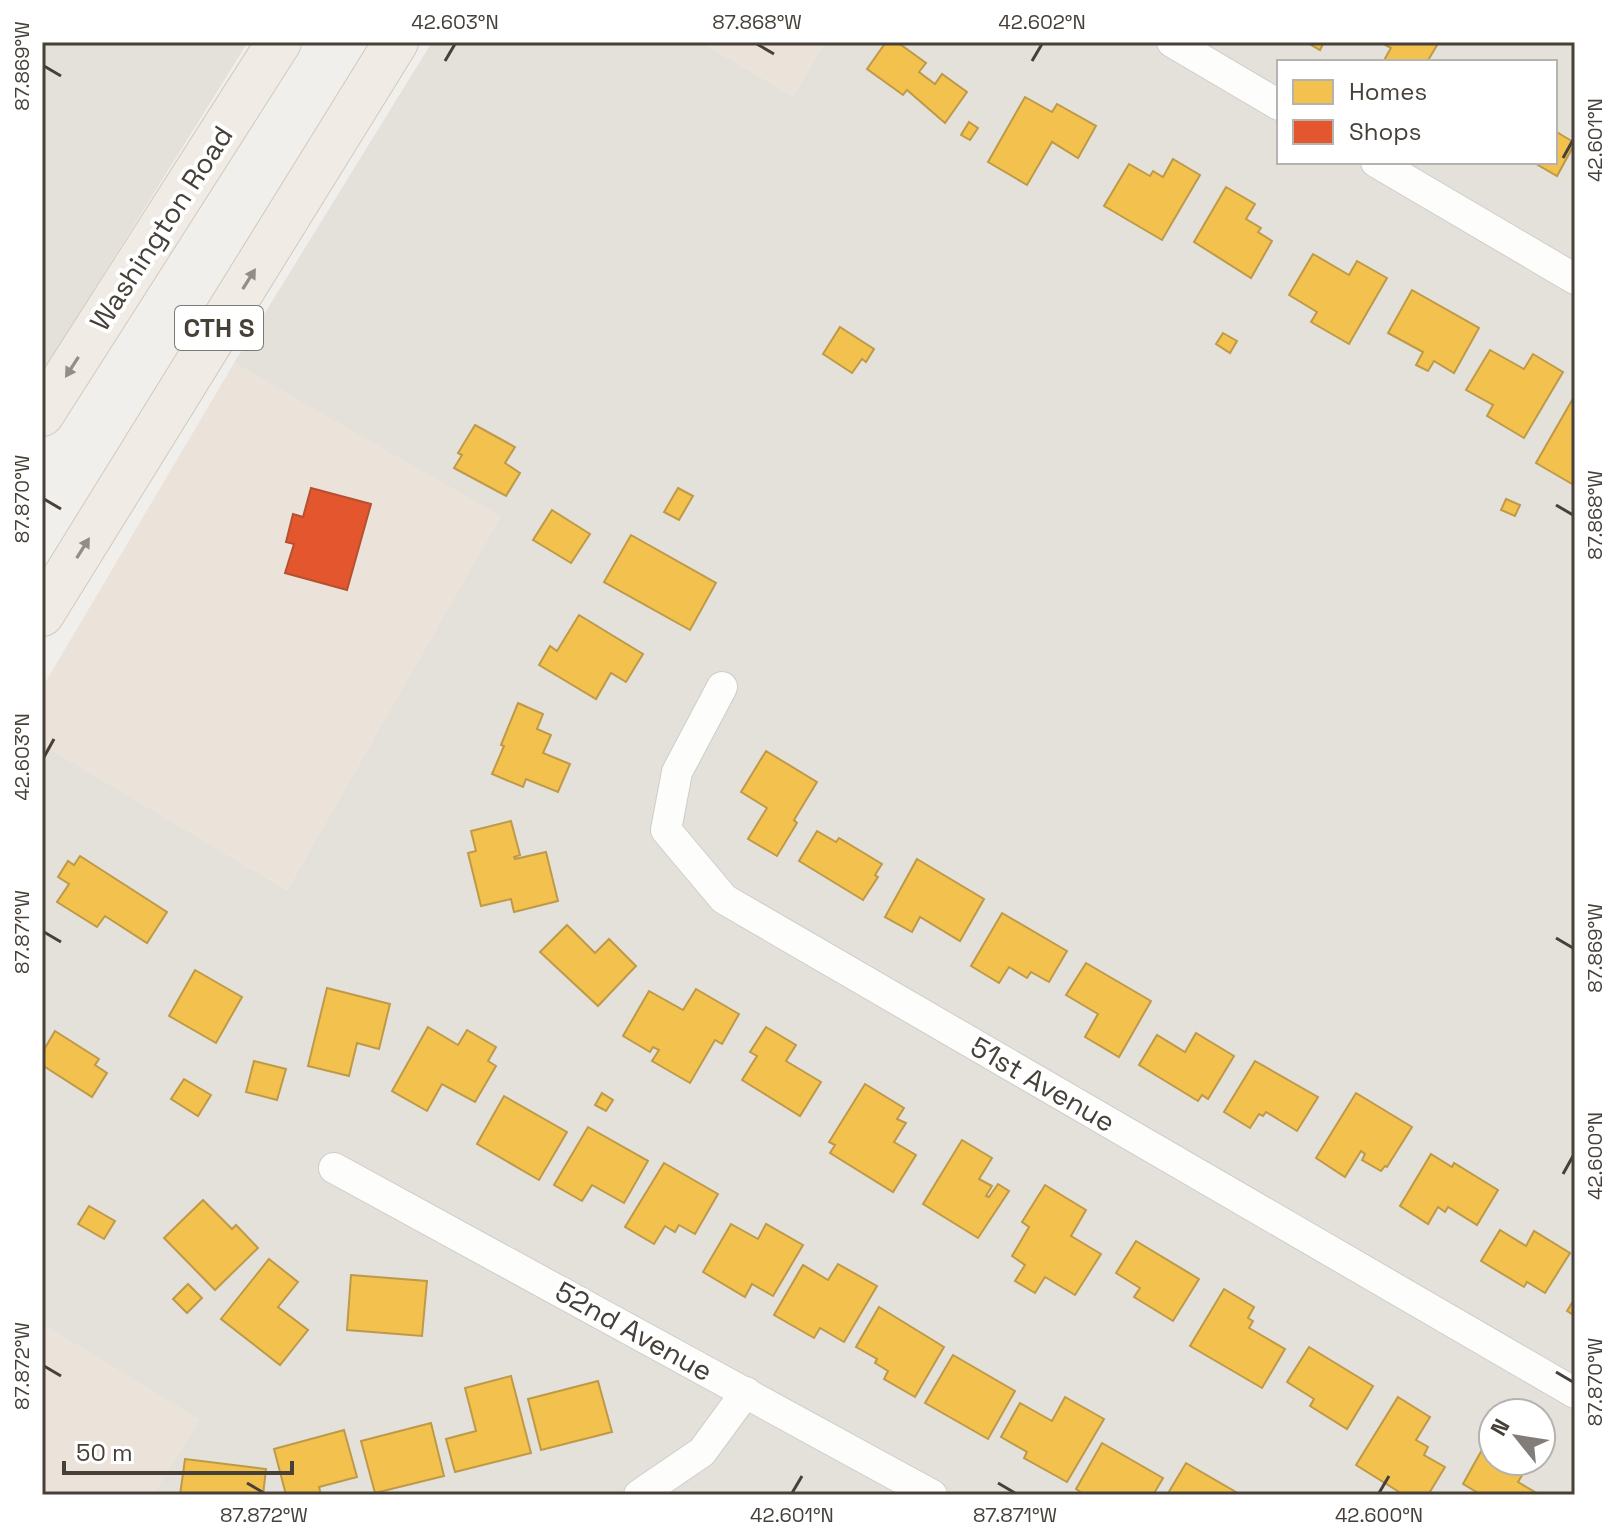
<svg xmlns="http://www.w3.org/2000/svg" width="1617" height="1537" viewBox="0 0 1617 1537" font-family="'Space Grotesk',sans-serif">
  <rect width="100%" height="100%" fill="#f1efec"/>
  <!-- residential -->
  <g fill="#e4e1db" fill-rule="evenodd">
    <polygon points="42,42 248,42 42,373"/>
    <path d="M 432,42 L 701,42 L 793,96 L 825,42 L 1575,42 L 1575,1495 L 153,1495 L 199,1420 L 42,1324 L 42,744 L 287,890 L 500,517 L 234,363 ZM 1279,62 L 1555,62 L 1555,162 L 1279,162 ZM 1493,1413 L 1541,1413 L 1541,1461 L 1493,1461 Z"/>
  </g>
  <!-- commercial -->
  <g fill="#ebe3da">
    <polygon points="701,42 825,42 793,96"/>
    <polygon points="234,363 501,516 287,890 42,744 42,688"/>
    <polygon points="42,1324 199,1420 153,1495 42,1495"/>
  </g>
  <!-- homes -->
  <g fill="#f2c14e" stroke="#be9a48" stroke-width="2">
    <polygon points="886,42 897,42 926,63 919,72 935,84 942,74 967,92 945,123 907,90 903,95 867,69"/>
    <polygon points="1306,42 1324,42 1320,50"/>
    <polygon points="1380,42 1439,42 1427,62 1383,62 1391,48"/>
    <polygon points="1025,97 1052,112 1057,104 1096,126 1078,158 1052,142 1027,185 988,162"/>
    <polygon points="969,122 978,128 970,140 961,135"/>
    <polygon points="1555,131 1575,143 1557,176 1533,162 1555,162"/>
    <polygon points="1173,159 1200,175 1162,240 1104,206 1129,164 1150,176 1153,171 1163,177"/>
    <polygon points="1226,187 1255,204 1246,219 1261,228 1258,232 1272,241 1251,278 1194,242"/>
    <polygon points="1313,254 1349,275 1357,261 1387,278 1349,344 1311,322 1317,312 1289,295"/>
    <polygon points="1412,290 1479,328 1454,373 1434,361 1428,371 1416,365 1423,352 1388,333"/>
    <polygon points="840,327 874,349 866,362 862,359 852,373 823,354"/>
    <polygon points="1223,333 1237,341 1230,353 1216,344"/>
    <polygon points="1490,350 1524,369 1533,354 1563,372 1524,438 1487,416 1493,405 1466,390"/>
    <polygon points="1575,395 1575,479 1572,484 1536,463"/>
    <polygon points="475,425 515,447 505,463 520,473 506,496 454,468 462,455 458,453"/>
    <polygon points="678,488 693,496 679,520 664,512"/>
    <polygon points="1506,499 1520,505 1515,516 1501,510"/>
    <polygon points="552,510 590,534 571,563 533,540"/>
    <polygon points="631,535 716,583 690,630 604,582"/>
    <polygon points="579,615 643,654 626,682 611,673 596,699 539,665 550,646 557,651"/>
    <polygon points="518,703 543,714 537,729 551,735 543,753 570,764 558,792 526,779 523,787 492,774 504,746 501,745"/>
    <polygon points="766,751 817,782 794,820 797,823 777,856 748,839 767,808 741,792"/>
    <polygon points="511,821 520,855 514,857 515,859 546,852 558,901 514,912 511,899 481,906 468,853 476,851 471,831"/>
    <polygon points="817,831 836,842 839,838 882,864 875,875 878,877 863,900 799,861"/>
    <polygon points="80,856 167,912 147,943 105,916 97,927 57,902 69,884 58,877 68,861 74,865"/>
    <polygon points="917,859 984,899 960,941 920,917 912,932 885,917"/>
    <polygon points="1002,913 1067,951 1049,982 1031,972 1027,978 1009,967 999,983 971,966"/>
    <polygon points="567,925 595,953 609,939 636,966 598,1006 540,952"/>
    <polygon points="1086,963 1151,1001 1119,1057 1085,1037 1098,1014 1066,995"/>
    <polygon points="195,970 242,997 216,1043 169,1016"/>
    <polygon points="327,988 390,1004 379,1049 357,1043 349,1076 308,1066"/>
    <polygon points="696,989 739,1014 722,1044 715,1040 690,1083 652,1061 659,1050 653,1047 650,1052 623,1036 649,991 683,1010"/>
    <polygon points="428,1027 458,1045 467,1030 496,1047 488,1061 496,1066 475,1102 442,1084 427,1111 392,1091"/>
    <polygon points="766,1027 796,1045 786,1061 821,1082 800,1116 742,1080 757,1056 750,1052"/>
    <polygon points="55,1031 99,1059 95,1065 107,1073 92,1097 42,1065 42,1053"/>
    <polygon points="1196,1033 1234,1056 1208,1099 1202,1095 1198,1101 1139,1065 1157,1035 1185,1052"/>
    <polygon points="254,1061 286,1069 277,1100 246,1092"/>
    <polygon points="1255,1061 1318,1097 1297,1131 1266,1112 1263,1116 1259,1114 1250,1128 1224,1112"/>
    <polygon points="184,1079 211,1095 198,1116 171,1099"/>
    <polygon points="865,1084 904,1108 897,1119 906,1123 894,1142 916,1155 893,1192 830,1153 835,1145 829,1142"/>
    <polygon points="602,1093 613,1100 606,1111 595,1105"/>
    <polygon points="1356,1093 1412,1127 1387,1167 1385,1166 1381,1171 1362,1160 1365,1154 1361,1151 1345,1177 1316,1158"/>
    <polygon points="504,1096 567,1132 539,1180 477,1144"/>
    <polygon points="588,1127 648,1161 624,1203 592,1185 582,1201 554,1185"/>
    <polygon points="962,1140 992,1158 979,1179 992,1186 986,1196 989,1197 998,1184 1009,1191 978,1238 923,1204"/>
    <polygon points="1431,1154 1452,1167 1454,1163 1498,1190 1477,1225 1448,1207 1445,1212 1438,1207 1428,1224 1400,1206"/>
    <polygon points="664,1163 718,1194 695,1234 679,1225 675,1232 665,1226 654,1244 625,1227"/>
    <polygon points="1045,1185 1086,1210 1071,1236 1101,1254 1075,1295 1045,1277 1035,1293 1015,1281 1025,1265 1012,1256 1029,1227 1022,1222"/>
    <polygon points="203,1200 232,1229 236,1225 258,1248 215,1290 164,1238"/>
    <polygon points="89,1206 115,1221 104,1239 78,1224"/>
    <polygon points="731,1224 758,1239 766,1224 803,1245 773,1296 752,1284 745,1297 703,1272"/>
    <polygon points="1500,1230 1526,1246 1534,1231 1570,1253 1545,1293 1527,1282 1524,1287 1481,1261"/>
    <polygon points="1136,1241 1199,1279 1173,1321 1134,1297 1140,1288 1116,1273"/>
    <polygon points="269,1259 298,1282 278,1307 308,1330 280,1365 221,1319"/>
    <polygon points="838,1264 877,1286 844,1342 820,1328 814,1338 774,1315 803,1265 828,1280"/>
    <polygon points="351,1275 427,1281 422,1336 347,1330"/>
    <polygon points="188,1284 202,1298 187,1313 173,1299"/>
    <polygon points="1224,1289 1254,1307 1248,1318 1253,1321 1249,1328 1285,1349 1262,1388 1190,1346"/>
    <polygon points="1575,1298 1575,1316 1567,1311"/>
    <polygon points="879,1307 944,1347 915,1397 884,1379 888,1371 875,1363 877,1359 856,1347"/>
    <polygon points="1309,1347 1373,1386 1347,1429 1310,1406 1314,1399 1287,1382"/>
    <polygon points="953,1355 1015,1391 988,1439 925,1403"/>
    <polygon points="511,1376 531,1453 455,1472 446,1439 476,1431 465,1388"/>
    <polygon points="598,1381 612,1432 541,1450 528,1399"/>
    <polygon points="1065,1397 1104,1419 1067,1482 1024,1458 1027,1452 1001,1437 1020,1403 1052,1421"/>
    <polygon points="1398,1397 1430,1417 1416,1440 1428,1447 1424,1455 1445,1467 1428,1495 1404,1495 1356,1465"/>
    <polygon points="431,1423 444,1476 375,1493 361,1441"/>
    <polygon points="344,1430 357,1477 319,1487 321,1495 286,1495 274,1449"/>
    <polygon points="1102,1443 1163,1478 1153,1495 1085,1495 1076,1489"/>
    <polygon points="1483,1448 1493,1454 1493,1461 1505,1461 1524,1472 1518,1482 1540,1495 1477,1495 1478,1493 1463,1484"/>
    <polygon points="185,1459 266,1469 263,1495 180,1495"/>
    <polygon points="1186,1463 1241,1495 1167,1495"/>
  </g>
  <!-- shops -->
  <polygon fill="#e4572e" stroke="#b55031" stroke-width="2" points="311,488 371,504 347,590 285,573 294,544 286,542 293,514 303,517"/>
  <g fill="none" stroke-linecap="round" stroke-linejoin="round">
    <defs>
      <g id="street">
        <polyline points="1172,42 1279,105"/>
        <polyline points="1376,162 1575,279"/>
        <polyline points="722,687 677,772 666,830 724,899 1575,1393"/>
        <polyline points="334,1168 932,1495"/>
        <polyline points="639,1495 702,1452 746,1392"/>
      </g>
      <g id="primary">
        <polyline points="42,414 279,42"/>
        <polyline points="42,614 396,42"/>
      </g>
    </defs>
    <!-- street casing -->
    <use href="#street" stroke="#cfcdca" stroke-width="32"/>
    <!-- primary casing -->
    <use href="#primary" stroke="#d1cabc" stroke-width="46"/>
    <!-- street -->
    <use href="#street" stroke="#fdfdfc" stroke-width="30"/>
    <!-- primary -->
    <use href="#primary" stroke="#f0ece5" stroke-width="44"/>
  </g>
  <!-- one-way arrows -->
  <defs><path id="oneway-solid" d="M-6-.8H1V-3.2L6.5 0L1 3.2V.8H-6Z" transform="scale(2)"/></defs>
  <g fill="#928d86">
    <use href="#oneway-solid" transform="translate(249 279) rotate(-58)"/>
    <use href="#oneway-solid" transform="translate(72 367) rotate(123)"/>
    <use href="#oneway-solid" transform="translate(83 548) rotate(-58)"/>
  </g>
  <!-- ticks -->
  <path fill="none" stroke="#464039" stroke-width="3" d="M 757,44 L 774,54M 445,61 L 455,44M 1032,61 L 1042,44M 44,66 L 61,76M 1563,158 L 1573,140M 44,499 L 61,509M 1556,505 L 1573,515M 44,757 L 54,739M 44,932 L 61,942M 1556,938 L 1573,948M 1563,1174 L 1573,1156M 44,1366 L 61,1376M 1556,1372 L 1573,1382M 247,1483 L 264,1493M 998,1483 L 1015,1493M 792,1493 L 802,1476M 1379,1493 L 1389,1476"/>
  <g text-anchor="middle" stroke-width="8" stroke-linejoin="round" paint-order="stroke">
    <!-- shield labels -->
    <rect fill="#fff" stroke="#7e7974" stroke-width="2" x="175" y="306" width="88" height="44" rx="6"/>
    <g font-size="26" font-weight="bold" fill="#464039">
      <text x="219" y="337">CTH S</text>
    </g>
    <!-- street labels -->
    <g font-size="28" fill="#464039" stroke="#fff">
      <text transform="translate(161 228) rotate(-57)" y="10">Washington Road</text>
      <text transform="translate(1043 1084) rotate(30)" y="10">51st Avenue</text>
      <text transform="translate(634 1331) rotate(29)" y="10">52nd Avenue</text>
    </g>
  </g>
  <!-- border -->
  <rect width="1617" height="1537" fill="none" stroke="#ffffff" stroke-width="88"/>
  <!-- legend -->
  <rect x="1277" y="60" width="280" height="104" fill="#ffffff" stroke="#b5b3b0" stroke-width="2"/>
  <rect x="1293" y="80" width="40" height="24" fill="#f2c14e" stroke="#b5b3b0" stroke-width="2"/>
  <text x="1349" y="100" font-size="24" fill="#464039">Homes</text>
  <rect x="1293" y="120" width="40" height="24" fill="#e4572e" stroke="#b5b3b0" stroke-width="2"/>
  <text x="1349" y="140" font-size="24" fill="#464039">Shops</text>
  <!-- north arrow -->
  <g transform="translate(1517 1437) rotate(300)"><circle r="38" fill="#ffffff" stroke="#b5b3b0" stroke-width="2"/>
  <path d="M0-6L14 30L0 20L-14 30Z" fill="#827d78"/>
  <text y="-12" font-size="22" font-weight="bold" text-anchor="middle" fill="#464039">N</text>
  </g>
  <!-- scale -->
  <path d="M64 1461v12h228v-12" fill="none" stroke="#464039" stroke-width="4"/>
  <text x="76" y="1461" font-size="24" fill="#464039" stroke="#ffffff" stroke-width="6" paint-order="stroke">50 m</text>
  <rect x="44" y="44" width="1529" height="1449" fill="none" stroke="#464039" stroke-width="3"/>
  <g font-size="20" text-anchor="middle" fill="#464039">
    <text x="455" y="29">42.603°N</text>
    <text x="757" y="29">87.868°W</text>
    <text x="1042" y="29">42.602°N</text>
    <text transform="translate(22 66) rotate(-90)" y="7">87.869°W</text>
    <text transform="translate(1595 140) rotate(-90)" y="7">42.601°N</text>
    <text transform="translate(22 499) rotate(-90)" y="7">87.870°W</text>
    <text transform="translate(1595 515) rotate(-90)" y="7">87.868°W</text>
    <text transform="translate(22 757) rotate(-90)" y="7">42.603°N</text>
    <text transform="translate(22 932) rotate(-90)" y="7">87.871°W</text>
    <text transform="translate(1595 948) rotate(-90)" y="7">87.869°W</text>
    <text transform="translate(1595 1156) rotate(-90)" y="7">42.600°N</text>
    <text transform="translate(22 1366) rotate(-90)" y="7">87.872°W</text>
    <text transform="translate(1595 1382) rotate(-90)" y="7">87.870°W</text>
    <text x="264" y="1522">87.872°W</text>
    <text x="792" y="1522">42.601°N</text>
    <text x="1015" y="1522">87.871°W</text>
    <text x="1379" y="1522">42.600°N</text>
  </g>
</svg>
